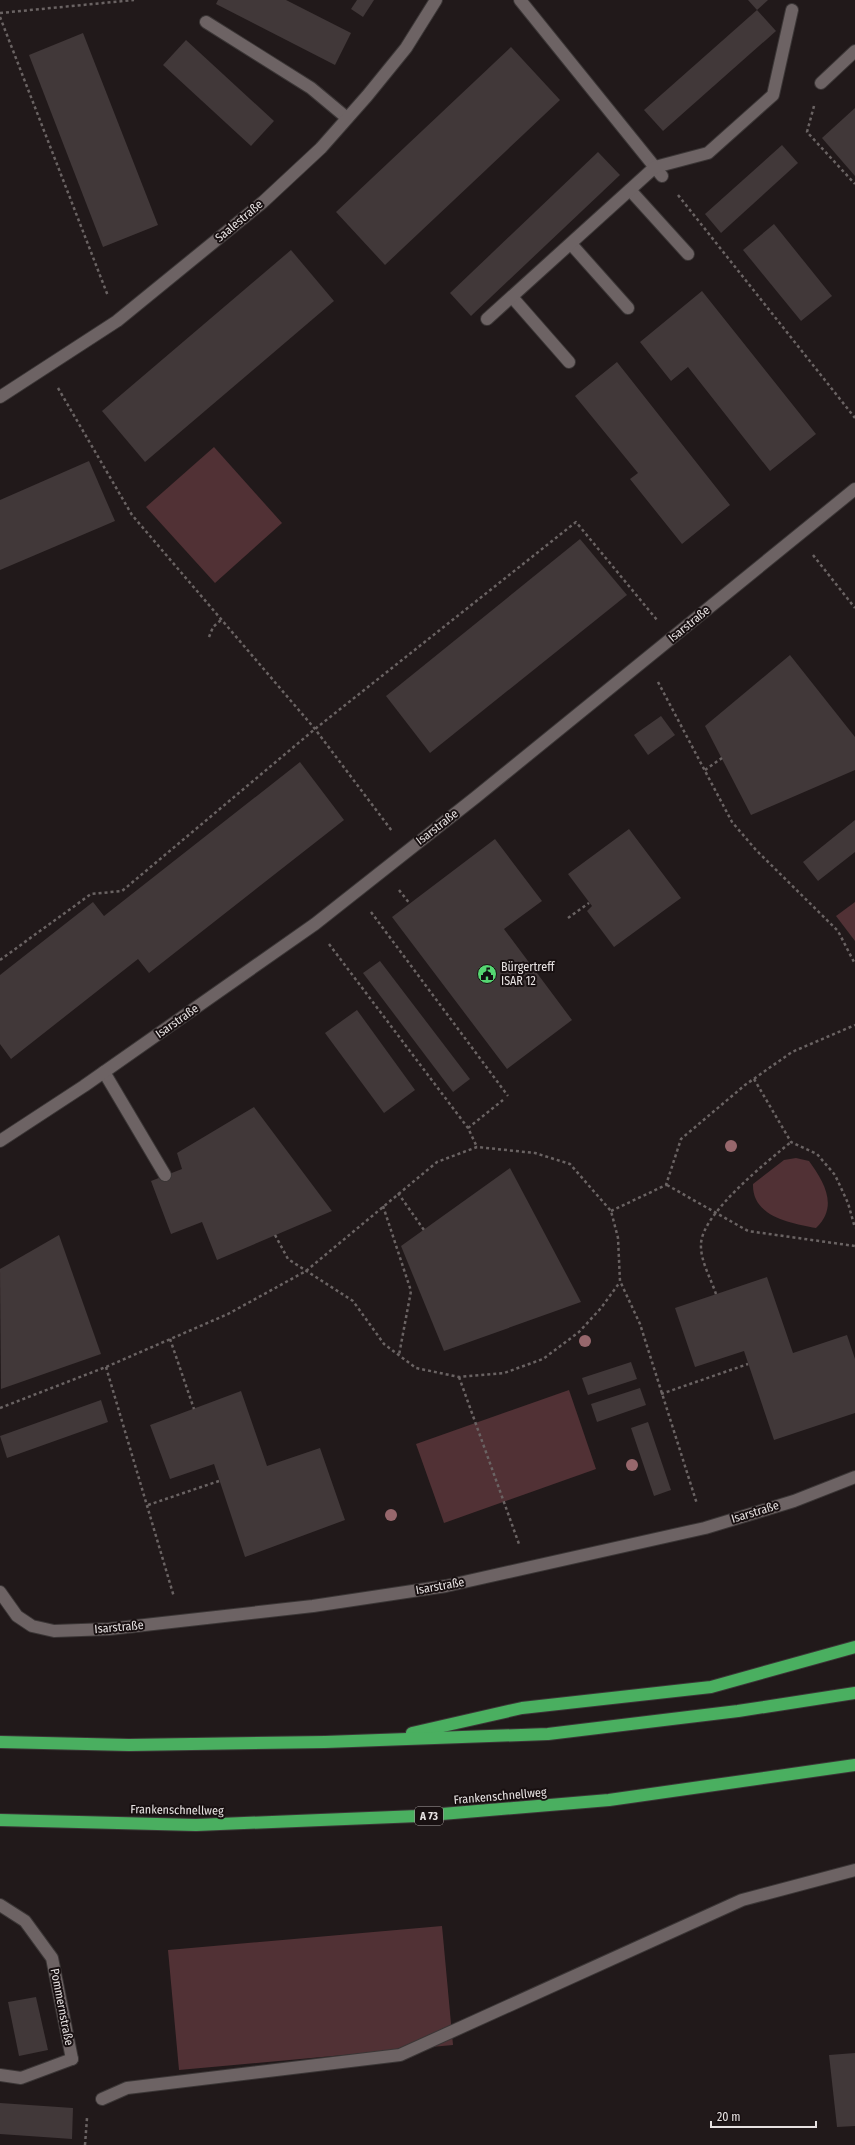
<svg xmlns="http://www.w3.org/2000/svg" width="855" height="2145" viewBox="0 0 855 2145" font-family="'Fira Sans Condensed',sans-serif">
  <rect width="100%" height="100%" fill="#21191a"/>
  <!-- green -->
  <g fill="#513135">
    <polygon points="214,447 282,523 215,583 146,507"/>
    <polygon points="855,902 855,941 836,916"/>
    <path d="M 796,1158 L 809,1161 C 824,1182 839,1206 816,1228 C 791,1223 752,1217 753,1184 L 784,1160 Z"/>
    <polygon points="569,1390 596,1469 444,1523 416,1444"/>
    <polygon points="442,1926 453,2045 179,2070 168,1950"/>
  </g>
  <!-- building -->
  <g fill="#413839">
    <polygon points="218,0 286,0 351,33 335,65 216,4"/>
    <polygon points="357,0 374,0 363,17 351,9"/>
    <polygon points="748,0 768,0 757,10"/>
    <polygon points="757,10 776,31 663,131 644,110"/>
    <polygon points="83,33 158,225 103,247 29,55"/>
    <polygon points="186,40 274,121 251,146 163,65"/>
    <polygon points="511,47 560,100 385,265 336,212"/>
    <polygon points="855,108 855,176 822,138"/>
    <polygon points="782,145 798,163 721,233 705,214"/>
    <polygon points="598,152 620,175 471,316 450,293"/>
    <polygon points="774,224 832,296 801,321 743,250"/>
    <polygon points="291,250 334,301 145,462 102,411"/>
    <polygon points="702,291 816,434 770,471 688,367 671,381 640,342"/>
    <polygon points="617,362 730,505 682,544 630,479 638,473 575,396"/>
    <polygon points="89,461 115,521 0,570 0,500"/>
    <polygon points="580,539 627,595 430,753 386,696"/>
    <polygon points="790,655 855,737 855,770 751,815 705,726"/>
    <polygon points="661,716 675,735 648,755 634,735"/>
    <polygon points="300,762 344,820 149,973 138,959 11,1059 0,1044 0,975 93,902 104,916"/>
    <polygon points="855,820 855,852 818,881 803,862"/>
    <polygon points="629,829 681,898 614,947 587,911 592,906 568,874"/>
    <polygon points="495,839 542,901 504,929 572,1020 507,1069 392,917"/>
    <polygon points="380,961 470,1079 453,1092 363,973"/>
    <polygon points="357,1010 415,1090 384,1113 325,1033"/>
    <polygon points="254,1107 332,1211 217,1260 202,1222 171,1234 151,1181 182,1169 177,1153"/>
    <polygon points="510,1168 581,1302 444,1351 401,1246"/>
    <polygon points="59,1235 101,1354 1,1389 0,1269"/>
    <polygon points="767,1277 793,1353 847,1335 855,1359 855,1413 774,1440 744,1351 695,1367 675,1308"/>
    <polygon points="631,1362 637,1379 588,1395 582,1378"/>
    <polygon points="640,1388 646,1405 597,1422 591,1404"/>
    <polygon points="241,1391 267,1466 320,1448 345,1520 245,1557 214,1464 170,1479 150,1425"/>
    <polygon points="101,1400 108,1422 7,1458 0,1436"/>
    <polygon points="648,1422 671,1490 654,1496 631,1428"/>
    <polygon points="36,1997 48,2050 19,2056 8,2002"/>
    <polygon points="855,2053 855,2126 837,2127 829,2055"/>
    <polygon points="0,2103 73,2108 72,2139 0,2134"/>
  </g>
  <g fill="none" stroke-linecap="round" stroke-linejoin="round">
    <defs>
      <g id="lane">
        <polyline points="520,0 662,176"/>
        <polyline points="206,22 311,88 347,118"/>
        <polyline points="821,83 855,51"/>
        <polyline points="630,190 688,254"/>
        <polyline points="571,244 628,308"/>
        <polyline points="512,297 569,362"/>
        <polyline points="487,319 655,167 708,153 773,95 792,10"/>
        <polyline points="104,1072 165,1175"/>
        <polyline points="0,2075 21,2078 72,2059"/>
        <polyline points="102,2099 127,2088 400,2055 742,1900 855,1870"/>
      </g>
      <g id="street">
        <polyline points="0,397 117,321 263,202 321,148 367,96 406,48 436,0"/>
        <polyline points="0,1141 84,1086 315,924 476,797 855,489"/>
        <polyline points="0,1592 17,1616 32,1626 54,1631 109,1629 313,1606 446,1586 705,1528 794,1501 855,1477"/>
        <polyline points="0,1905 25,1921 52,1958 72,2059"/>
      </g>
      <g id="highway">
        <polyline points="412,1733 522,1708 711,1687 855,1647"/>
        <polyline points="0,1742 129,1745 325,1742 548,1734 738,1711 855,1693"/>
        <polyline points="0,1820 196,1825 418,1816 609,1800 855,1765"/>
      </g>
    </defs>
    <!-- lane casing -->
    <use href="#lane" stroke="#3b3636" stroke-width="14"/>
    <!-- street casing -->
    <use href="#street" stroke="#3b3636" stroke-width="14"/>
    <!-- highway casing -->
    <use href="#highway" stroke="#3b3636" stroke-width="14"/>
    <!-- path -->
    <g stroke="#6a6363" stroke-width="2.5" stroke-dasharray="3 3" stroke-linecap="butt">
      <polyline points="0,13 134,0"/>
      <polyline points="0,17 108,296"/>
      <polyline points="814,106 807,132 855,184"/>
      <polyline points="678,195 855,418"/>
      <polyline points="58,388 132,515 315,729 392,831"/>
      <polyline points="813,555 855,608"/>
      <polyline points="209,637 213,627 221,620"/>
      <polyline points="658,682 732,822 756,850 838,931 855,964"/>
      <polyline points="705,770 722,758"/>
      <polyline points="399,890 410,904"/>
      <polyline points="371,912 508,1096"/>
      <polyline points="568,918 589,903"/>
      <polyline points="329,944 468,1128 477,1147"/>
      <polyline points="0,960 91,894 122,891 315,729 576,522 657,620"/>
      <polyline points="754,1079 791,1142 817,1154 835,1175 848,1203 855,1228"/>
      <polyline points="468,1128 503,1100"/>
      <polyline points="667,1185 748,1231 855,1246"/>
      <polyline points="398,1193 424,1230"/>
      <polyline points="383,1206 411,1291 399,1355"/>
      <polyline points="611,1211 666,1185 681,1139 745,1085 792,1052 855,1025"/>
      <polyline points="275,1235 288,1259 353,1301 384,1344 416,1368 459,1377 504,1373 543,1359 579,1332 601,1308 620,1282"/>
      <path d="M 716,1294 C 711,1279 700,1260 701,1244 C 702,1213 768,1161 791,1142"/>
      <polyline points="170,1339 194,1409"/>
      <polyline points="106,1367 174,1597"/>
      <polyline points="459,1377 519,1544"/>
      <polyline points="661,1394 748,1364"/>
      <polyline points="0,1408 106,1367 228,1314 306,1271 437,1162 477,1147 535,1153 570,1164 611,1211 618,1238 620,1281 640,1324 697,1504"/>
      <polyline points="148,1505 219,1481"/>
      <polyline points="85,2145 87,2118"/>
    </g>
    <!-- lane -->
    <use href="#lane" stroke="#6d6364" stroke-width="12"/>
    <!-- street -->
    <use href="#street" stroke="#6d6364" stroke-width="12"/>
    <!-- highway -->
    <use href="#highway" stroke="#4aaf60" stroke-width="12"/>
  </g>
  <!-- trees -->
  <g fill="#97676c">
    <circle cx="731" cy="1146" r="6"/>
    <circle cx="585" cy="1341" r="6"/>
    <circle cx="632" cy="1465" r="6"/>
    <circle cx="391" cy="1515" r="6"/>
  </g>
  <!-- icons -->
  <defs>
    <symbol id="civic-disc" viewBox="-11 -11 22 22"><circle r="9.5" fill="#55d672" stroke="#181011"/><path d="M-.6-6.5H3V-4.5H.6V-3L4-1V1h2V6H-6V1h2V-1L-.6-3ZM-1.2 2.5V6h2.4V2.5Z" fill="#111"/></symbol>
  </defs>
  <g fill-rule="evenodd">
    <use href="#civic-disc" x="476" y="963" width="22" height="22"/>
  </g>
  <g text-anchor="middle" stroke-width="4" stroke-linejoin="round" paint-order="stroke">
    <!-- shield labels -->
    <rect fill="#181011" stroke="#a9a3a3" stroke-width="1" x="415" y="1807" width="28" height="18" rx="3"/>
    <g font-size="11" font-weight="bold" fill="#e7e2e2">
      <text x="429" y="1820">A 73</text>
    </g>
    <!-- street labels -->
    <g font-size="12" fill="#e7e2e2" stroke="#181011">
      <text transform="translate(239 221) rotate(-40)" y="4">Saalestraße</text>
      <text transform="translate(689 624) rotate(-39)" y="4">Isarstraße</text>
      <text transform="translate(437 827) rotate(-38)" y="4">Isarstraße</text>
      <text transform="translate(177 1021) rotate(-35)" y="4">Isarstraße</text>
      <text transform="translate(755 1512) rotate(-17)" y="4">Isarstraße</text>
      <text transform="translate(440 1586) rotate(-10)" y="4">Isarstraße</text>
      <text transform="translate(119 1627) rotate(-5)" y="4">Isarstraße</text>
      <text transform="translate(500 1796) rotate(-5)" y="4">Frankenschnellweg</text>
      <text transform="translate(177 1810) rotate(1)" y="4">Frankenschnellweg</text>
      <text transform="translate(62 2007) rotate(79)" y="4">Pommernstraße</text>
    </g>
    <!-- poi labels -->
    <g font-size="12" fill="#e7e2e2" stroke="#181011" text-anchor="start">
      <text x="501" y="971">Bürgertreff<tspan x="501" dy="14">ISAR 12</tspan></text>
    </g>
  </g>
  <!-- scale -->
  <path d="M711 2121v6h105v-6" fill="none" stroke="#e7e2e2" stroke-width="2"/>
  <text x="717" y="2121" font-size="12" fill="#e7e2e2" stroke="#181011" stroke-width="3" paint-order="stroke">20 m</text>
</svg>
